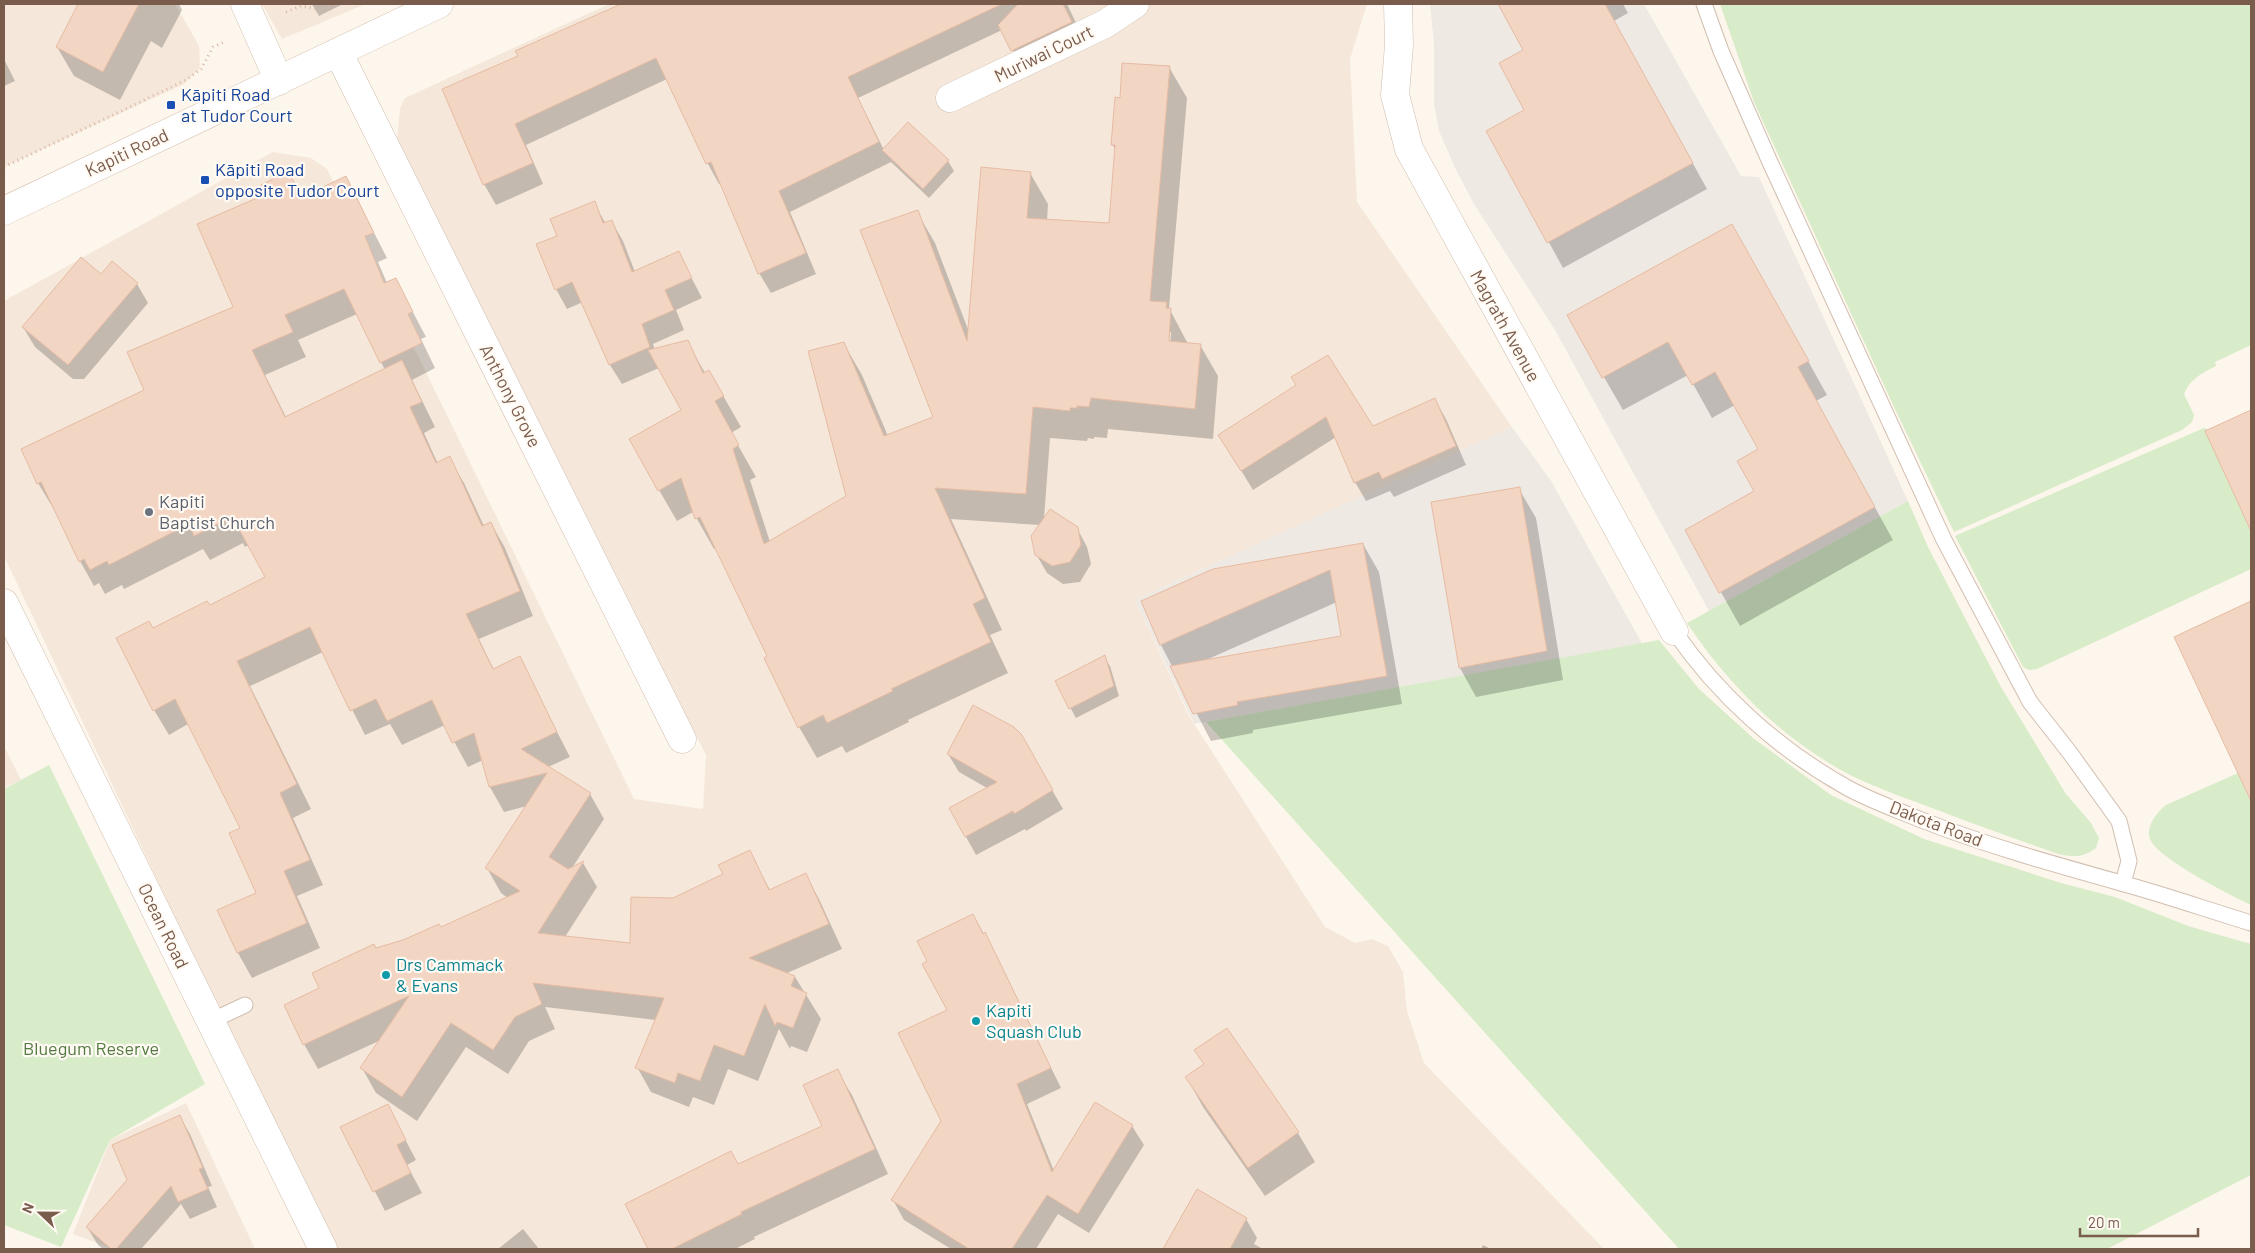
<svg xmlns="http://www.w3.org/2000/svg" width="2255" height="1253" viewBox="0 0 2255 1253" font-family="Barlow,sans-serif">
  <rect width="100%" height="100%" fill="#fdf6ec"/>
  <!-- residential -->
  <g fill="#f5e8da">
    <polygon points="4,4 175,4 199,46 200,68 184,84 4,167"/>
    <polygon points="262,4 366,4 282,39"/>
    <polygon points="609,4 1367,4 1350,59 1357,202 1512,427 1135,600 1189,716 1325,927 1355,943 1372,939 1388,946 1403,972 1407,1011 1424,1063 1604,1249 332,1249 4,556 4,301 273,152 311,158 327,169 634,799 703,809 706,755 397,139 400,108 405,98"/>
    <polygon points="4,746 21,780 4,788"/>
    <polygon points="186,1103 255,1249 113,1249 73,1234 110,1140"/>
  </g>
  <!-- industrial -->
  <g fill="#efe9e4">
    <polygon points="1430,4 1644,4 1741,176 1759,177 1908,501 1709,611 1555,330 1474,204 1454,166 1439,131 1434,104 1434,43"/>
    <polygon points="1512,427 1551,481 1643,645 1194,724 1135,600"/>
  </g>
  <!-- green -->
  <g fill="#d8ecc9">
    <path d="M 1720,4 L 2251,4 L 2251,345 L 2215,362 L 2216,366 C 2202,373 2190,379 2184,394 L 2194,415 L 2192,422 L 2182,430 L 1954,532 L 1894,407 L 1754,102 Z"/>
    <polygon points="2204,428 2208,429 2206,431 2251,531 2251,569 2037,669 2029,670 2023,667 1955,536"/>
    <path d="M 1908,501 L 1928,547 L 2001,687 L 2066,794 L 2091,823 L 2099,838 L 2096,848 C 2083,858 2073,857 2058,854 C 2018,840 1979,826 1940,811 C 1911,800 1881,790 1852,776 C 1784,741 1729,686 1687,623 Z"/>
    <polygon points="1659,640 1699,689 1753,738 1831,795 1924,839 2061,883 2115,897 2188,926 2251,944 2251,1175 2107,1249 1679,1249 1206,722"/>
    <polygon points="49,765 205,1084 110,1140 61,1247 4,1225 4,789"/>
    <path d="M 2238,773 L 2251,802 L 2251,905 C 2230,895 2161,860 2151,841 C 2144,828 2157,812 2166,805 Z"/>
  </g>
  <!-- shadow -->
  <g fill="#0003" fill-rule="evenodd">
    <polygon points="79,4 179,4 182,10 162,48 151,41 120,100 74,76 57,47"/>
    <polygon points="312,4 343,4 319,16"/>
    <polygon points="624,4 1067,4 1078,27 1024,71 1002,30 858,98 884,150 908,124 948,161 954,171 929,198 891,162 790,212 816,274 771,293 759,273 721,183 719,184 708,164 667,79 526,145 543,184 496,205 484,184 520,57 517,51"/>
    <polygon points="1499,4 1623,4 1628,13 1614,21 1707,189 1563,268 1488,131 1526,110 1525,50"/>
    <polygon points="4,59 15,81 4,86"/>
    <path d="M 1169,67 L 1187,98 L 1169,308 L 1188,344 L 1200,345 L 1218,376 L 1213,439 L 1108,429 L 1107,438 L 1094,437 L 1094,439 L 1088,438 L 1087,441 L 1050,438 L 1044,519 L 1077,528 L 1087,547 L 1091,564 L 1080,582 L 1063,584 L 1047,573 L 1036,554 L 1040,525 L 951,519 L 1002,630 L 990,635 L 1008,673 L 908,720 L 909,722 L 846,753 L 842,746 L 817,758 L 799,727 L 769,657 L 716,548 L 714,549 L 693,512 L 677,521 L 659,490 L 683,411 L 659,368 L 622,384 L 610,365 L 583,302 L 567,309 L 556,289 L 558,237 L 594,203 L 606,224 L 612,222 L 623,241 L 635,272 L 678,252 L 702,298 L 676,310 L 684,330 L 653,344 L 655,350 L 687,341 L 705,373 L 709,371 L 741,427 L 731,433 L 756,477 L 750,480 L 770,542 L 847,497 L 844,344 L 862,375 L 888,436 L 934,417 L 917,212 L 935,243 L 969,332 L 1030,173 L 1048,204 L 1047,221 L 1111,224 L 1116,151 L 1112,144 L 1121,100 ZM 1168,332 L 1171,332 L 1170,347 Z"/>
    <path d="M 346,178 L 387,258 L 378,262 L 387,283 L 396,280 L 426,337 L 421,339 L 435,368 L 412,380 L 435,427 L 424,433 L 438,464 L 449,458 L 464,483 L 484,526 L 491,523 L 505,548 L 533,616 L 479,639 L 494,670 L 519,658 L 570,757 L 548,767 L 590,794 L 604,819 L 572,868 L 583,863 L 597,887 L 565,937 L 631,945 L 673,899 L 724,875 L 749,852 L 770,890 L 805,874 L 819,899 L 842,949 L 785,974 L 795,977 L 821,1019 L 807,1052 L 791,1046 L 790,1049 L 779,1029 L 758,1081 L 728,1069 L 714,1105 L 693,1097 L 689,1107 L 651,1092 L 637,1067 L 656,1020 L 545,1007 L 555,1029 L 529,1041 L 508,1074 L 466,1047 L 417,1121 L 376,1093 L 362,1068 L 381,1040 L 318,1069 L 304,1044 L 321,989 L 376,949 L 441,929 L 508,898 L 501,893 L 487,868 L 527,806 L 504,812 L 490,787 L 483,760 L 468,767 L 445,725 L 402,745 L 390,724 L 365,735 L 323,652 L 250,686 L 311,809 L 293,818 L 323,885 L 297,896 L 320,948 L 252,978 L 238,953 L 219,911 L 258,894 L 241,829 L 188,724 L 169,735 L 154,710 L 153,630 L 210,607 L 266,578 L 249,545 L 245,547 L 243,543 L 210,560 L 203,549 L 124,589 L 122,585 L 105,594 L 99,583 L 94,586 L 80,561 L 54,507 L 53,508 L 38,483 L 22,449 L 145,390 L 235,307 L 302,198 ZM 357,314 L 385,370 L 286,417 L 265,375 L 306,357 L 298,340 Z"/>
    <polygon points="1751,259 1827,395 1816,401 1893,540 1740,626 1686,530 1755,492 1760,449 1735,405 1712,418 1688,375 1623,410 1568,315"/>
    <polygon points="137,284 148,303 84,379 73,379 35,347 23,327"/>
    <polygon points="1298,386 1372,428 1435,400 1446,419 1466,465 1394,497 1390,491 1366,501 1355,482 1336,437 1253,490 1220,436"/>
    <polygon points="2251,411 2251,528 2207,431"/>
    <polygon points="1519,489 1536,518 1563,680 1476,697 1460,668"/>
    <path d="M 1363,544 L 1379,572 L 1402,704 L 1253,730 L 1253,733 L 1211,741 L 1161,645 ZM 1337,602 L 1343,637 L 1206,660 Z"/>
    <polygon points="2251,602 2251,799 2176,637"/>
    <polygon points="1104,657 1110,666 1119,696 1076,718 1056,682"/>
    <polygon points="1021,736 1063,809 1026,831 1025,829 976,855 950,808 987,788 959,772 948,754"/>
    <polygon points="973,915 995,953 1061,1088 1027,1104 1054,1171 1132,1126 1144,1145 1089,1233 1058,1214 1036,1249 951,1249 904,1220 893,1200 942,1122 949,1011 928,962"/>
    <polygon points="1226,1030 1298,1133 1315,1162 1265,1196 1203,1107 1187,1078 1204,1065 1196,1050"/>
    <polygon points="837,1071 852,1095 888,1174 754,1237 755,1239 735,1249 649,1249 627,1205 738,1166 823,1126"/>
    <polygon points="387,1105 416,1160 407,1165 422,1193 385,1211 342,1128"/>
    <polygon points="180,1117 190,1134 212,1186 208,1187 217,1207 190,1219 181,1204 141,1249 103,1249 98,1245 87,1227"/>
    <polygon points="1197,1190 1246,1219 1257,1238 1254,1244 1263,1249 1164,1249"/>
    <polygon points="523,1229 539,1249 498,1249"/>
    <polygon points="1483,1245 1491,1249 1481,1249"/>
  </g>
  <!-- building -->
  <g fill="#f3d5c3" stroke="#e6bba3">
    <polygon points="78,4 139,4 103,72 56,47"/>
    <polygon points="621,4 1002,4 848,77 879,142 779,191 806,253 758,274 711,162 706,164 656,58 515,124 533,163 483,185 442,89 518,56 515,51"/>
    <polygon points="1018,4 1063,4 1072,22 1011,51 998,25"/>
    <polygon points="1498,4 1605,4 1693,163 1547,243 1486,131 1524,110 1499,63 1523,50"/>
    <polygon points="1122,63 1170,66 1150,301 1167,302 1166,308 1171,308 1169,341 1201,344 1195,409 1091,398 1089,407 1077,406 1077,408 1070,408 1070,411 1033,407 1026,494 935,488 985,598 973,604 991,642 891,689 893,691 827,723 823,715 798,728 764,658 767,656 700,517 695,519 681,478 658,491 629,439 681,410 648,350 688,340 703,373 709,370 724,396 715,401 739,445 733,449 764,544 846,496 808,351 844,342 884,436 933,417 860,230 918,210 967,341 981,167 1031,172 1027,218 1109,223 1115,145 1111,145 1115,97 1120,98"/>
    <polygon points="908,122 949,160 923,189 882,150"/>
    <polygon points="288,171 302,197 346,176 374,233 365,236 384,283 396,278 413,312 408,314 422,343 380,363 344,289 285,315 293,332 252,350 285,417 402,360 422,402 410,407 436,463 450,456 482,526 491,522 520,591 466,614 493,669 520,656 557,732 521,749 591,793 549,857 568,869 584,861 538,933 630,943 631,897 673,898 723,874 718,865 750,850 769,890 806,873 829,924 749,958 795,976 791,986 807,993 793,1028 777,1022 775,1026 765,1004 744,1056 714,1045 700,1081 678,1073 675,1083 635,1068 664,998 533,983 542,1004 515,1017 493,1050 451,1023 402,1097 360,1068 409,996 303,1045 284,1005 319,988 312,973 374,944 376,948 403,940 439,924 441,927 520,891 485,868 547,773 489,787 474,733 452,743 432,700 387,721 376,699 350,711 310,627 237,661 297,784 280,793 310,860 284,871 307,923 237,953 217,910 256,893 229,833 240,828 175,699 153,711 116,638 149,621 153,628 207,601 210,605 265,577 234,520 230,523 228,519 194,536 189,524 109,565 107,561 90,570 84,559 79,562 41,482 37,484 21,449 144,390 127,352 233,307 197,224 266,194 261,185"/>
    <polygon points="595,201 603,223 612,220 632,272 679,251 692,278 665,290 674,310 642,324 650,347 609,365 572,282 555,290 536,244 557,236 550,219"/>
    <polygon points="1732,224 1809,361 1798,367 1875,507 1719,593 1685,530 1754,491 1737,461 1758,449 1715,372 1692,385 1668,342 1602,378 1567,315"/>
    <polygon points="81,257 101,274 112,261 138,283 68,365 22,327"/>
    <polygon points="1328,355 1373,426 1435,398 1456,446 1382,479 1379,472 1354,483 1326,417 1241,471 1218,435 1296,385 1291,377"/>
    <polygon points="2251,410 2251,531 2205,431"/>
    <polygon points="1520,487 1547,651 1459,668 1431,502"/>
    <polygon points="1050,509 1078,527 1081,545 1070,562 1052,566 1035,555 1031,536"/>
    <polygon points="1363,543 1387,676 1237,702 1238,705 1193,714 1170,666 1341,636 1330,570 1160,645 1141,601 1213,569"/>
    <polygon points="2251,601 2251,801 2174,637"/>
    <polygon points="1105,655 1114,686 1069,709 1055,681"/>
    <polygon points="973,705 1014,727 1022,735 1053,790 1014,814 1013,811 965,837 949,808 997,782 947,754"/>
    <polygon points="973,914 983,934 985,932 1051,1068 1017,1084 1052,1172 1095,1102 1133,1125 1078,1214 1047,1195 1012,1249 969,1249 891,1200 941,1121 898,1033 947,1010 922,964 927,961 917,941"/>
    <polygon points="1227,1028 1299,1132 1248,1168 1185,1077 1204,1064 1194,1050"/>
    <polygon points="838,1069 875,1149 741,1212 742,1214 672,1249 648,1249 625,1204 731,1151 738,1164 822,1126 803,1085"/>
    <polygon points="388,1104 406,1140 397,1145 411,1173 373,1192 340,1127"/>
    <polygon points="180,1115 203,1168 199,1169 208,1189 178,1202 171,1186 116,1249 111,1249 86,1227 127,1180 112,1145"/>
    <polygon points="1197,1189 1247,1218 1230,1249 1163,1249"/>
  </g>
  <g fill="none" stroke-linecap="round" stroke-linejoin="round">
    <defs>
      <g id="lane">
        <polyline points="1704,4 1721,51 1769,160 1944,540 2030,702 2070,753 2119,821 2129,861 2123,883"/>
        <path d="M 1674,631 C 1718,695 1778,749 1846,787 C 1869,800 1895,809 1919,819 C 1985,845 2053,864 2121,883 C 2165,895 2208,910 2251,923"/>
        <polyline points="211,1021 245,1005"/>
      </g>
      <g id="street">
        <polyline points="245,4 279,81"/>
        <polyline points="1398,4 1399,45 1395,95 1409,149 1674,631"/>
        <polyline points="338,52 682,739"/>
        <polyline points="950,98 1105,24 1135,4"/>
        <polyline points="4,603 323,1249"/>
      </g>
      <polyline id="secondary" points="4,211 439,4"/>
    </defs>
    <!-- lane casing -->
    <use href="#lane" stroke="#d1beb0" stroke-width="17"/>
    <!-- street casing -->
    <use href="#street" stroke="#d1beb0" stroke-width="29"/>
    <!-- secondary casing -->
    <use href="#secondary" stroke="#d6c0b0" stroke-width="29"/>
    <!-- path -->
    <g stroke="#d9b8a5" stroke-width="3" stroke-dasharray="1 4" stroke-linecap="butt">
      <polyline points="286,12 301,6 318,9 338,4"/>
      <polyline points="4,167 186,80 201,69 213,47 224,42"/>
    </g>
    <!-- lane -->
    <use href="#lane" stroke="#fff" stroke-width="15"/>
    <!-- street -->
    <use href="#street" stroke="#fff" stroke-width="28"/>
    <!-- secondary -->
    <use href="#secondary" stroke="#fff" stroke-width="28"/>
  </g>
  <!-- markers -->
  <g fill="#1a4fb4" stroke="#fffaf3" stroke-width="2">
    <rect x="166" y="100" width="10" height="10" rx="2.5"/>
    <rect x="200" y="175" width="10" height="10" rx="2.5"/>
  </g>
  <circle fill="#6b7280" stroke="#fffaf3" stroke-width="2" cx="149" cy="512" r="5"/>
  <g fill="#0f9aa8" stroke="#fffaf3" stroke-width="2">
    <circle cx="386" cy="975" r="5"/>
    <circle cx="976" cy="1021" r="5"/>
  </g>
  <g text-anchor="middle" stroke-width="4.5" stroke-linejoin="round" paint-order="stroke">
    <!-- street labels -->
    <g font-size="18" fill="#7a5c4d" stroke="#fffaf3">
      <text transform="translate(1044 54) rotate(-26)" y="6">Muriwai Court</text>
      <text transform="translate(127 153) rotate(-25)" y="6">Kapiti Road</text>
      <text transform="translate(1505 326) rotate(61)" y="6">Magrath Avenue</text>
      <text transform="translate(510 396) rotate(63)" y="6">Anthony Grove</text>
      <text transform="translate(1936 824) rotate(21)" y="6">Dakota Road</text>
      <text transform="translate(163 926) rotate(64)" y="6">Ocean Road</text>
    </g>
    <!-- transit labels -->
    <g font-size="18" fill="#164399" stroke="#fffaf3" text-anchor="start">
      <text x="181" y="101">Kāpiti Road<tspan x="181" dy="21">at Tudor Court</tspan></text>
      <text x="215" y="176">Kāpiti Road<tspan x="215" dy="21">opposite Tudor Court</tspan></text>
    </g>
    <!-- worship labels -->
    <g font-size="18" fill="#5b616d" stroke="#fffaf3" text-anchor="start">
      <text x="159" y="508">Kapiti<tspan x="159" dy="21">Baptist Church</tspan></text>
    </g>
    <!-- culture labels -->
    <g font-size="18" fill="#0d838f" stroke="#fffaf3" text-anchor="start">
      <text x="396" y="971">Drs Cammack<tspan x="396" dy="21">&amp; Evans</tspan></text>
      <text x="986" y="1017">Kapiti<tspan x="986" dy="21">Squash Club</tspan></text>
    </g>
    <!-- park labels -->
    <g font-size="18" fill="#537a41" stroke="#fffaf3">
      <text x="91" y="1055">Bluegum Reserve</text>
    </g>
  </g>
  <!-- border -->
  <rect width="2255" height="1253" fill="none" stroke="#7a5c4d" stroke-width="10"/>
  <!-- north arrow -->
  <g transform="translate(40 1213) rotate(292)" stroke="#fffaf3" stroke-width="4" paint-order="stroke">
  <path d="M0-4L9 19L0 12L-9 19Z" fill="#7a5c4d"/>
  <text y="-8" font-size="14" font-weight="bold" text-anchor="middle" fill="#7a5c4d">N</text>
  </g>
  <!-- scale -->
  <path d="M2080 1228v8h118v-8" fill="none" stroke="#7a5c4d" stroke-width="2.5"/>
  <text x="2088" y="1228" font-size="15" fill="#7a5c4d" stroke="#fffaf3" stroke-width="4" paint-order="stroke">20 m</text>
</svg>
